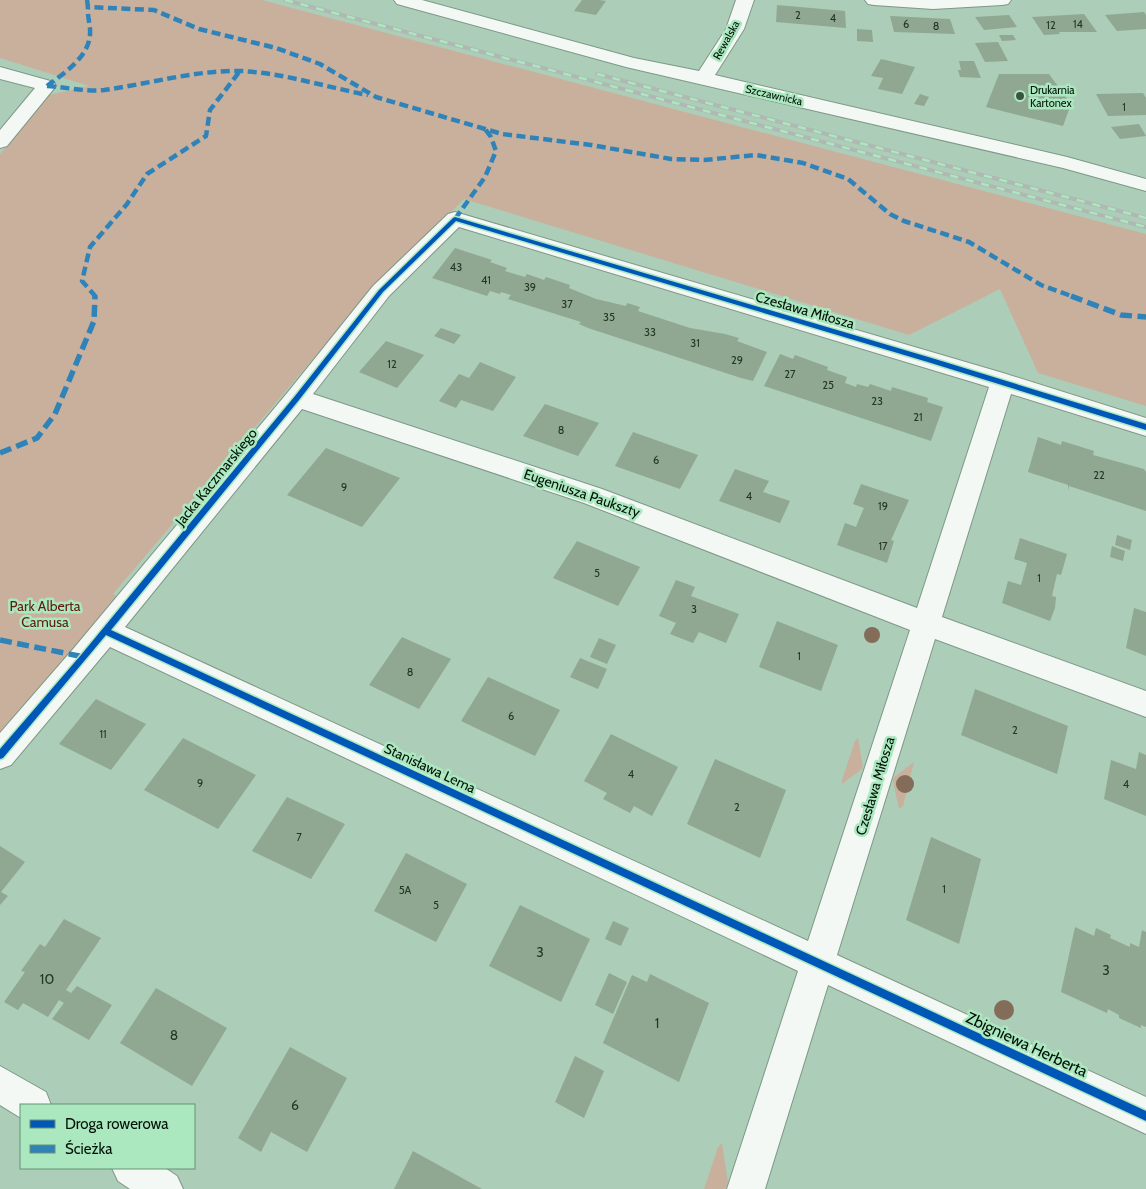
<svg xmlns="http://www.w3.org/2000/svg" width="1146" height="1189" viewBox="0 0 1146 1189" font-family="Cabin,sans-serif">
  <rect width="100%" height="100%" fill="#accdb7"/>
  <!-- green -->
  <g fill="#c9b09d">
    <polygon points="0,0 262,0 1146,234 1146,406 1038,373 1000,289 909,335 464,199 340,327 113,594 118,597 0,736 0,154 49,95 89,86 0,58"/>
    <polygon points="858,738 863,768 842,784 842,780 855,741"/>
    <polygon points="914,762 903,806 899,809 893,781 894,777"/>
    <polygon points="722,1143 728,1183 725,1189 704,1189 718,1147"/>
  </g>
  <!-- building -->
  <g fill="#90a792">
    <polygon points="582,0 599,0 606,1 596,15 574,11"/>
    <polygon points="777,5 845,11 846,28 776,22"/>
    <polygon points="1144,12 1146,15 1146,29 1117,31 1105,15"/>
    <polygon points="1084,14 1097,32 1059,32 1060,34 1044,35 1032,17"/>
    <polygon points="1009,15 1017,27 984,30 975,17"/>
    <polygon points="890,16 950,19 955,34 894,32"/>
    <polygon points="857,29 872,30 873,42 857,41"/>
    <polygon points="999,35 1013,35 1016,40 1002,41"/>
    <polygon points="998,42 1008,61 985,62 975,43"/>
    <polygon points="881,59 915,67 902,94 878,89 883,78 871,76"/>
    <polygon points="959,61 974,61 981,78 960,77 958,70 961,70"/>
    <polygon points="999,74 1049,74 1071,104 1063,126 986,107"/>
    <polygon points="1143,93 1146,98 1146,115 1108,116 1096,94"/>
    <polygon points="920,94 929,97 924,106 914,104"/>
    <polygon points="1139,124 1146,136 1120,139 1111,127"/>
    <polygon points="455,248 492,260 490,262 507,268 505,271 525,277 527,274 544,280 546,277 570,285 569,288 596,299 626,306 627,303 640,307 638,311 690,328 725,334 739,338 737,341 767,352 753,381 741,378 588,328 579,324 581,322 508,299 511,295 501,292 500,294 490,291 487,296 432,278"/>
    <polygon points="441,328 461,335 454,344 434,336"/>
    <polygon points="386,341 424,355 397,388 359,372"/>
    <polygon points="780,354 793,359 795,355 828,367 827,370 847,377 845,383 856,387 857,384 868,387 870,384 891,391 892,387 928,398 927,402 943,407 931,441 764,386"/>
    <polygon points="480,362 516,377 493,411 461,400 456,408 439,401 459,374 469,378"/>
    <polygon points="545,404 599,423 578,456 523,436"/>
    <polygon points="633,432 698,455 680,489 615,466"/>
    <polygon points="1038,437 1061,445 1062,441 1094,451 1093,455 1144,469 1146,472 1146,511 1069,486 1068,491 1068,485 1028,472"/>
    <polygon points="326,448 400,478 362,527 287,495"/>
    <polygon points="735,469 769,481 763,492 790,501 780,523 719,501"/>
    <polygon points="861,484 909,500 891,540 894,541 887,563 837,545 845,523 856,527 860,517 864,508 853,504"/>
    <polygon points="1117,535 1132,540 1130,550 1115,545"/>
    <polygon points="1020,538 1067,554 1061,575 1057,574 1052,596 1056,597 1055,608 1050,621 1002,603 1008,581 1021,585 1027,563 1014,559"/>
    <polygon points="577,541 640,567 618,606 553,578"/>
    <polygon points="1112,546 1125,551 1123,561 1110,557"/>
    <polygon points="676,580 695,587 691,596 739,614 726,643 699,632 693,643 670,634 676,623 659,616"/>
    <polygon points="1134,608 1146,612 1146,656 1126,648"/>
    <polygon points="777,621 838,645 821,691 759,667"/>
    <polygon points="402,637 451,659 419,709 369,685"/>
    <polygon points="599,638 616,645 607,664 590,657"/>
    <polygon points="580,658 607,669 598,689 570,677"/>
    <polygon points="488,677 560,710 535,756 461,721"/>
    <polygon points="975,689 1068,726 1057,774 961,735"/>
    <polygon points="96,699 146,724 111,770 59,744"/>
    <polygon points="611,734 678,767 652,816 634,806 630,813 603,799 607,793 584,781"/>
    <polygon points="183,738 256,775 218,829 144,790"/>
    <polygon points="1139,752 1146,755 1146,816 1104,799 1111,760 1136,769"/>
    <polygon points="715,759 786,790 760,858 687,824"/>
    <polygon points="287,797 345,824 311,879 252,851"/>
    <polygon points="931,837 981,859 959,944 906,920"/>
    <polygon points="0,846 25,862 1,892 8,896 0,905"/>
    <polygon points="406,853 467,884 436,942 374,911"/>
    <polygon points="520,905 590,939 561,1002 489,966"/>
    <polygon points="64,919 101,938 66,990 71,993 77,986 112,1005 89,1040 52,1019 64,1003 59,1000 48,1017 23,1003 18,1010 4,1002 25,972 21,971 40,944 45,947"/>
    <polygon points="613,921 629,928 621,946 605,939"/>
    <polygon points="1075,927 1094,936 1096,928 1111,935 1110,938 1130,947 1130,943 1139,947 1142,930 1146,932 1146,1027 1141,1025 1141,1028 1119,1018 1119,1015 1108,1009 1107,1013 1061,992"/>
    <polygon points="609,973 627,982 613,1014 595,1005"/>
    <polygon points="650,974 709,1003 679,1082 603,1043 632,975 647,982"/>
    <polygon points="156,988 227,1028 192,1086 120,1043"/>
    <polygon points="290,1047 347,1078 307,1152 271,1132 261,1152 238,1138"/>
    <polygon points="575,1056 604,1071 584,1118 555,1102"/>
    <polygon points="413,1151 482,1189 394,1189"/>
  </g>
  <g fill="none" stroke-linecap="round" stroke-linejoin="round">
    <defs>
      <g id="minor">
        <polygon points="394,0 422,0 634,58 699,71 726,29 736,0 754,0 744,29 715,75 1067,157 1146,179 1146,191 1063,168 626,67 397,4"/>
        <polygon points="865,0 1011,0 1008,4 1002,5 933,9 874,5 868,4"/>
        <polygon points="0,67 54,82 56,86 7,146 0,148 0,130 35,88 0,79"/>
        <path d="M 455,212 L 1003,373 L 1146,418 L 1146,436 L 1011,394 L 942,617 L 1146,691 L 1146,717 L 935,639 L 837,955 L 1146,1097 L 1146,1134 L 828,985 L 765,1189 L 727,1189 L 798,971 L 110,647 L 11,765 L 0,769 L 0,733 L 74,648 L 288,392 L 373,286 L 448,214 ZM 459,227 L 989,387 L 917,608 L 602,489 L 313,394 L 389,296 ZM 302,409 L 584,503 L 910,630 L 808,941 L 125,627 Z"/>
        <polygon points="0,1066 46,1092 51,1105 21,1105 21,1118 0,1105"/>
        <polygon points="112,1168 165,1168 177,1176 183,1189 130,1189 118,1181"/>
      </g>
    </defs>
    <!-- minor casing -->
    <use href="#minor" stroke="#7e9887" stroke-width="2"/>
    <!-- minor -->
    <use href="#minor" fill="#f3f8f4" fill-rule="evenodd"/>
    <defs>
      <g id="rail">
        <polyline points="285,0 1146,227"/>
        <polyline points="597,74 1146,218"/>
      </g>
    </defs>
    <!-- rail casing -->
    <use href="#rail" stroke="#afb8b2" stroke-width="4"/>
    <!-- rail -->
    <use href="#rail" stroke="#abe8c0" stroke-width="2.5" stroke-dasharray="8" stroke-linecap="butt"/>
    <!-- quiet-far1 -->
    <g stroke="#2f83b9" stroke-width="4.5" stroke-dasharray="9 4.5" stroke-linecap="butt">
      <polyline points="87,0 88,7 154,10 199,29 276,48 320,64 376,97 502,134 591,145 671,159 704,160 756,155 803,163 848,179 890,214 904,221 969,242 1041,285 1074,297"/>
      <path d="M 47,86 C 65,87 86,92 104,90 C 149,84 195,70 241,71 C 284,73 325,87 368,95"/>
      <path d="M 47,86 C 64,73 88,58 90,35 C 91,26 87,17 88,7"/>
      <polyline points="455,219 485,177 496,151 491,137 485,129"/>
      <polyline points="96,297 82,281 90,247 127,204 147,174 206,136 210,110 240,71"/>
    </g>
    <!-- quiet -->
    <g stroke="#2f83b9" stroke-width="5.5" stroke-dasharray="12 5.5" stroke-linecap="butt">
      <polyline points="1071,296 1121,315 1146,317"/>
      <polyline points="0,453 37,438 55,414 94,321 95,296"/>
      <polyline points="0,640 84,657"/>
    </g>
    <defs>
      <polygon id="cycleway" points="455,217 935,359 1146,424 1146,430 931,363 456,221 383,292 299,400 111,630 1146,1111 1146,1121 106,635 3,758 0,759 0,749 81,655 295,396 379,290 453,218"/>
    </defs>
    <!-- cycleway casing -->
    <use href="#cycleway" stroke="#abe8c0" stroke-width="3"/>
    <!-- cycleway -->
    <use href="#cycleway" fill="#0057b8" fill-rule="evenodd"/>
  </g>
  <!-- trees -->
  <g fill="#836c58">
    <circle cx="872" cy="635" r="8"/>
    <circle cx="905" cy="784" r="9"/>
    <circle cx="1004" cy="1010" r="10"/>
  </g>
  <!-- markers -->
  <circle fill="#3c5243" stroke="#abe8c0" stroke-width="2" cx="1020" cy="96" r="5"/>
  <g text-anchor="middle" stroke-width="5" stroke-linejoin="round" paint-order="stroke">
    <!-- number labels -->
    <g font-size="11" fill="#243628">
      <text x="798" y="19">2</text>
      <text x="833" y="22">4</text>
      <text x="906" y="28">6</text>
      <text x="1078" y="28">14</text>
      <text x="1051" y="29">12</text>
      <text x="936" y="30">8</text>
      <text x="1124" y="111">1</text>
      <text x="456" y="271">43</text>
      <text x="486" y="284">41</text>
      <text x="530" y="291">39</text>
      <text x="567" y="308">37</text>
      <text x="609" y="321">35</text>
      <text x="650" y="336">33</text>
      <text x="695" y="347">31</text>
      <text x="737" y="364">29</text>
      <text x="392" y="368">12</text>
      <text x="790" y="378">27</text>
      <text x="828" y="389">25</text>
      <text x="877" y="405">23</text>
      <text x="918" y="421">21</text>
      <text x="561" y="434">8</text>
      <text x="656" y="464">6</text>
      <text x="1099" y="479">22</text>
      <text x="344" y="491">9</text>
      <text x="749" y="500">4</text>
      <text x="883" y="510">19</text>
      <text x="883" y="550">17</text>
      <text x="597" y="577">5</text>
      <text x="1039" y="582">1</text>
      <text x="694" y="613">3</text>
      <text x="799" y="660">1</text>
      <text x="410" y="676">8</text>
      <text x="511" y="720">6</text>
      <text x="1015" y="734">2</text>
      <text x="103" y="738">11</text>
      <text x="631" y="778">4</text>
      <text x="200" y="787">9</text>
      <text x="1126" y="788">4</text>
      <text x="737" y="811">2</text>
      <text x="299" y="841">7</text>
      <text x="944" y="893">1</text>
      <text x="405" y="894">5A</text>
      <text x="436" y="909">5</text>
    </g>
    <!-- far-street labels -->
    <g font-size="11" fill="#001005" stroke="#abe8c0">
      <text transform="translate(726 40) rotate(-61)" y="4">Rewalska</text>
      <text transform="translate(774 95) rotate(13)" y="4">Szczawnicka</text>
    </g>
    <!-- far-poi labels -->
    <g font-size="11" fill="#001005" stroke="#abe8c0" text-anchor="start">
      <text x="1030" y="94">Drukarnia<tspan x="1030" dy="13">Kartonex</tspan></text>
    </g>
    <!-- street labels -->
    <g font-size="14" fill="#001005" stroke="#abe8c0">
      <text transform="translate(805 310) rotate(16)" y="5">Czesława Miłosza</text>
      <text transform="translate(216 477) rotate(-51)" y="5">Jacka Kaczmarskiego</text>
      <text transform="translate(582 493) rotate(19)" y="5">Eugeniusza Paukszty</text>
      <text transform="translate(430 768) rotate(25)" y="5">Stanisława Lema</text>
      <text transform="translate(875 786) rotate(-73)" y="5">Czesława Miłosza</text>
    </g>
    <!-- park labels -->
    <g font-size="14" fill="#611d0b" stroke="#abe8c0">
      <text x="45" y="611">Park Alberta<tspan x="45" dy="16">Camusa</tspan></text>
    </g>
    <!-- near-number labels -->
    <g font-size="14" fill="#243628">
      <text x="540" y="957">3</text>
      <text x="1106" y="975">3</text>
      <text x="47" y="984">10</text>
      <text x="657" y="1028">1</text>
      <text x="174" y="1040">8</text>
      <text x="295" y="1110">6</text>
    </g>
    <!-- near-street labels -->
    <g font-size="16" fill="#001005" stroke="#abe8c0">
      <text transform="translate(1027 1044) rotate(25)" y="6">Zbigniewa Herberta</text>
    </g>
  </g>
  <!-- legend -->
  <rect x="20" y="1104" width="175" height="65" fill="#abe8c0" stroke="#679275"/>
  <rect x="30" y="1120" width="25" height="8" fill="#0057b8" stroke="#679275"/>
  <text x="65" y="1129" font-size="15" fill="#001005">Droga rowerowa</text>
  <rect x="30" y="1145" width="25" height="8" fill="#2f83b9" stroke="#679275"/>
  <text x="65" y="1154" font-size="15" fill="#001005">Ścieżka</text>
</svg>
